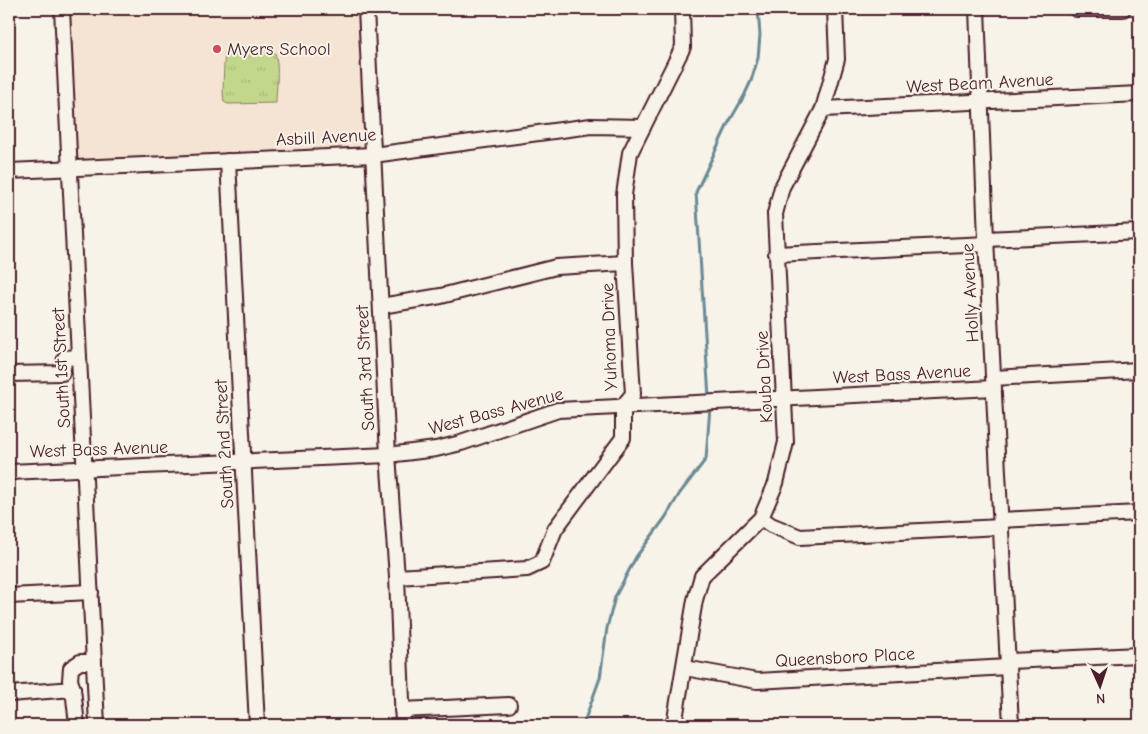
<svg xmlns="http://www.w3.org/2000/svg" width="1148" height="734" viewBox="0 0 1148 734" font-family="'Comic Neue',sans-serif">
  <defs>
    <pattern id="park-tufts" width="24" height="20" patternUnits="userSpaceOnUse" patternTransform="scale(1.25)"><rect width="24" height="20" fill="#c3d78c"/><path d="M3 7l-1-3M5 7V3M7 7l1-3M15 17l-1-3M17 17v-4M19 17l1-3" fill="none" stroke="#a9b879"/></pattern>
  </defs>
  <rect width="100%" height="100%" fill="#f7f3e8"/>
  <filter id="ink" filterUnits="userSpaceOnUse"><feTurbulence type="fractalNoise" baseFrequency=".02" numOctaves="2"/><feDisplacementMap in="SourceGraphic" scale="10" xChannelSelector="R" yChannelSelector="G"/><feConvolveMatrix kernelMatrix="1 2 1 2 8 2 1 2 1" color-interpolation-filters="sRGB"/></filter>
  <g filter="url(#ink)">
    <!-- built -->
    <polygon fill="#f5e4d3" points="69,9 360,9 366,142 358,149 81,162 77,159"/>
    <!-- park -->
    <path fill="url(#park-tufts)" stroke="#867b5c" d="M 226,48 L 272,48 C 281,58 276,88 276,103 L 228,104 L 224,102 C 222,98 224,52 226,48 Z"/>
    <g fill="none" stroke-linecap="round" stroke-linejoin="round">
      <!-- stream -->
      <g stroke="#6a8995" stroke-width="3">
        <polyline points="709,398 696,192 728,124 744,96 751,81 758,58 760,35 758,9"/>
        <polyline points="583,725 600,678 607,628 615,597 636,557 665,518 680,493 706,459 710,407"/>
      </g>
      <defs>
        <g id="minor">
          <polyline points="62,9 97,725"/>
          <polyline points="366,9 388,455 397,577 403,725"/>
          <polyline points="977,9 986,239 1011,725"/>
          <polyline points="1076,9 1123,9"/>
          <polyline points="823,109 1139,94"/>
          <polyline points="228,161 257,725"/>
          <polyline points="9,171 373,155 591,126 643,127"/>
          <polyline points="986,239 1139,232"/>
          <polyline points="776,254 987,244"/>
          <polyline points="381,306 441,296 556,267 625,263"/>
          <polyline points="9,374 62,373 65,358 79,357"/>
          <polyline points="994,378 1139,370"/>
          <polyline points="9,472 388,455 436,449 461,443 558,410 994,388"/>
          <polyline points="761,518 771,525 800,537 1001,527"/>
          <polyline points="1001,520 1139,513"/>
          <polyline points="397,577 527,569 542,562 555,529 623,438 623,406 633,394 625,263 624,195 630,153 683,47 682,9"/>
          <polyline points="9,596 91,592"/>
          <polyline points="1008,661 1139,655"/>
          <polyline points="685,668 757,681 1008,667"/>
          <polyline points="73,689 70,680 71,668 80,662 94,662"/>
          <polyline points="9,694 73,689 77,725"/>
          <polyline points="402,710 509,705"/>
          <polyline points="674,725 695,600 702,576 761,518 776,483 786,442 775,214 782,187 823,109 837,59 835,9"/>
        </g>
      </defs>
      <!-- minor casing -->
      <use href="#minor" stroke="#4a1f2b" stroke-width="18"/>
      <!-- minor -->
      <use href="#minor" stroke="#f7f3e8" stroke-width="14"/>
    </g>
  </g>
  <!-- markers -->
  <circle fill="#d1495b" stroke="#f7f3e8" stroke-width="2" cx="217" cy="49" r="5"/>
  <g text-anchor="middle" stroke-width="4" stroke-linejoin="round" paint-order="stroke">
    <!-- poi labels -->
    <g font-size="18" fill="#4a1f2b" stroke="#f7f3e8" text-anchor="start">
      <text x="227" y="55">Myers School</text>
    </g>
    <!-- street labels -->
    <g font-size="18" fill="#4a1f2b" stroke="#f7f3e8">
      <text transform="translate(980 83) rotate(-3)" y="6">West Beam Avenue</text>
      <text transform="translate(326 137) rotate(-3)" y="6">Asbill Avenue</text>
      <text transform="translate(970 293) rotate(-93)" y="6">Holly Avenue</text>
      <text transform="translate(609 337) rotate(-92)" y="6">Yuhoma Drive</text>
      <text transform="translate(61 368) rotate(-93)" y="6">South 1st Street</text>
      <text transform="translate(365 368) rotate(-93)" y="6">South 3rd Street</text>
      <text transform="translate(902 374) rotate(-3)" y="6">West Bass Avenue</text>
      <text transform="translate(764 377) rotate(-93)" y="6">Kouba Drive</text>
      <text transform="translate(496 411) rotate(-15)" y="6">West Bass Avenue</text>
      <text transform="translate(224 444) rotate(-93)" y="6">South 2nd Street</text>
      <text transform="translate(99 449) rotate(-2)" y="6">West Bass Avenue</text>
      <text transform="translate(845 657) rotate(-3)" y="6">Queensboro Place</text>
    </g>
  </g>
  <!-- margin -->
  <rect width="1148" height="734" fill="none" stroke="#f7f3e8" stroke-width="30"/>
  <rect x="15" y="15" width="1118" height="704" fill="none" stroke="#4a1f2b" stroke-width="2" filter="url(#ink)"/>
  <!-- north arrow -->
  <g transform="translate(1100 686) rotate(177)" stroke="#f7f3e8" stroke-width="4" paint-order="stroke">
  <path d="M0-4L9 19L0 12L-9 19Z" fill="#4a1f2b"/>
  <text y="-8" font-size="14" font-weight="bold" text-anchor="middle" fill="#4a1f2b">N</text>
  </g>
</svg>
